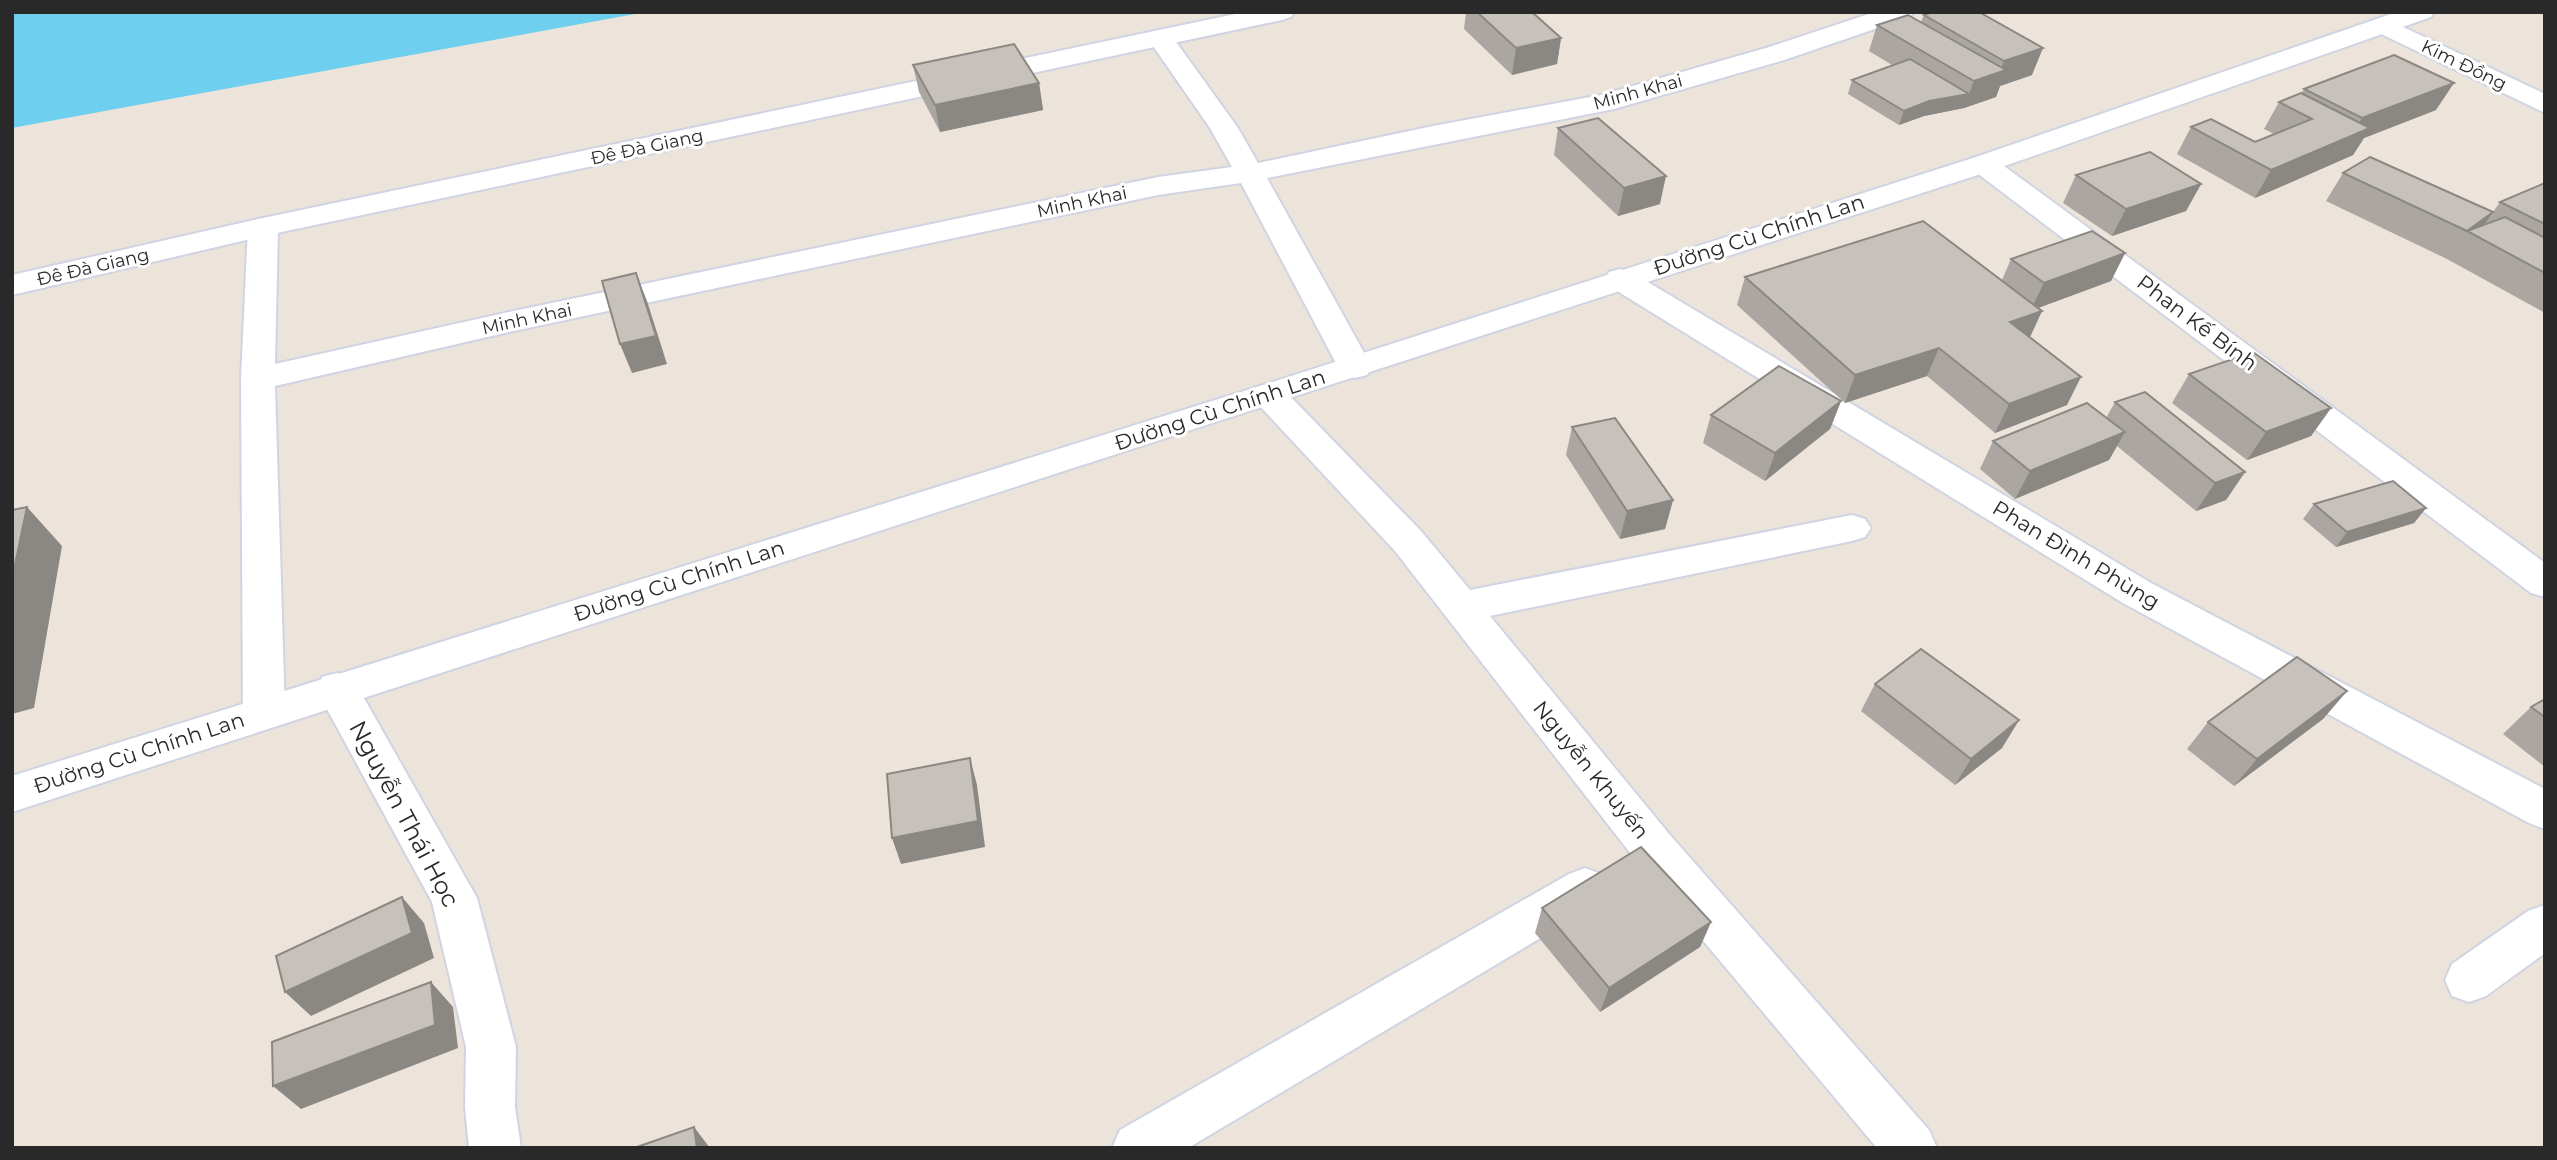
<svg xmlns="http://www.w3.org/2000/svg" width="2557" height="1160" viewBox="0 0 2557 1160" font-family="Montserrat,sans-serif">
  <rect width="100%" height="100%" fill="#ece4db"/>
  <!-- water -->
  <polygon fill="#6ecfee" points="12,12 646,12 12,128"/>
  <g fill="none" stroke-linecap="round" stroke-linejoin="round">
    <defs>
      <g id="minor">
        <polygon points="1875,12 1913,12 1910,17 1784,60 1614,109 1267,178 1372,367 1367,375 1355,378 1343,375 1338,367 1241,183 1158,195 518,330 275,386 285,713 279,725 264,730 249,725 243,713 241,379 248,227 252,221 263,218 274,221 278,227 275,364 518,310 1158,177 1232,167 1210,128 1149,40 1153,35 1171,35 1238,128 1258,163 1433,126 1601,95 1766,48"/>
        <polygon points="2384,18 2545,94 2545,113 2375,31 2371,26 2375,21"/>
        <polygon points="1983,155 1993,158 2545,563 2545,597 2531,593 1973,170 1969,164 1973,158"/>
        <polygon points="1620,269 1631,272 2151,583 2545,789 2545,829 2529,823 2123,603 1609,286 1604,279 1609,272"/>
        <polygon points="1269,384 1281,387 1421,531 1470,590 1852,515 1865,519 1871,528 1865,537 1852,541 1490,616 1670,835 1929,1130 1937,1148 1877,1148 1638,863 1395,551 1257,403 1252,395 1257,387"/>
        <polygon points="337,673 352,677 477,898 516,1047 515,1107 521,1148 469,1148 465,1107 466,1047 432,902 316,689 322,677"/>
        <polygon points="1585,868 1601,874 1608,888 1601,902 1188,1148 1112,1148 1120,1130 1569,874"/>
        <polygon points="2545,905 2545,953 2486,996 2469,1002 2452,996 2445,980 2452,964 2528,911"/>
      </g>
      <polygon id="tertiary" points="1245,12 1294,12 1291,17 1282,20 263,236 12,295 12,275 263,218"/>
      <polygon id="secondary" points="2397,12 2434,12 2431,17 1993,170 12,812 12,776 1257,387 1973,158"/>
    </defs>
    <!-- minor casing -->
    <use href="#minor" stroke="#d0d4e2" stroke-width="4"/>
    <!-- tertiary casing -->
    <use href="#tertiary" stroke="#d0d4e2" stroke-width="4"/>
    <!-- secondary casing -->
    <use href="#secondary" stroke="#d0d4e2" stroke-width="4"/>
    <!-- minor -->
    <use href="#minor" fill="#fff" fill-rule="evenodd"/>
    <!-- tertiary -->
    <use href="#tertiary" fill="#fff" fill-rule="evenodd"/>
    <!-- secondary -->
    <use href="#secondary" fill="#fff" fill-rule="evenodd"/>
  </g>
  <!-- wall -->
  <g fill="#aba6a1">
    <polygon points="1466,12 1532,12 1561,38 1557,64 1512,75 1464,29"/>
    <polygon points="1924,15 2032,75 2000,86 1996,97 1964,108 1924,116 1899,125 1848,94 1852,80 1892,65 1869,51 1877,25 1921,22"/>
    <polygon points="913,65 1039,83 1043,110 940,132 919,92"/>
    <polygon points="2304,89 2436,110 2364,138 2353,155 2255,198 2177,154 2191,127 2255,142 2274,134 2264,129 2279,102 2301,94"/>
    <polygon points="1558,128 1660,204 1618,216 1554,155"/>
    <polygon points="2343,173 2493,212 2500,202 2545,183 2545,313 2447,259 2326,201"/>
    <polygon points="2076,175 2201,184 2186,211 2112,236 2063,203"/>
    <polygon points="2125,253 2111,281 2038,308 2042,311 2030,337 2067,405 1995,433 1927,376 1845,403 1737,305 1745,277 2002,280 2011,259"/>
    <polygon points="2189,374 2331,408 2311,436 2247,460 2172,403"/>
    <polygon points="1841,401 1830,429 1765,481 1703,443 1711,415"/>
    <polygon points="2115,402 2245,472 2226,500 2196,511 2117,446 2109,460 2015,499 1980,469 1993,441 2106,418"/>
    <polygon points="1572,427 1673,500 1665,529 1620,539 1566,455"/>
    <polygon points="2314,504 2426,508 2414,523 2336,547 2303,519"/>
    <polygon points="1875,684 2019,720 2002,748 1955,785 1861,711"/>
    <polygon points="2347,691 2323,719 2234,786 2187,749 2208,722"/>
    <polygon points="2545,699 2545,767 2503,734 2531,707"/>
    <polygon points="1542,908 1711,922 1700,947 1600,1012 1535,933"/>
  </g>
  <!-- shaded-wall -->
  <g fill="#8b8783">
    <polygon points="1561,38 1557,64 1512,75 1516,48"/>
    <polygon points="2043,48 2032,75 2000,86 1996,97 1964,108 1924,116 1899,125 1904,111 1929,101 1969,94 1974,81 2000,72 2004,61"/>
    <polygon points="1039,83 1043,110 940,132 935,105"/>
    <polygon points="2454,83 2436,110 2364,138 2353,155 2255,198 2271,170 2351,136 2362,118"/>
    <polygon points="1666,176 1660,204 1618,216 1624,188"/>
    <polygon points="2201,184 2186,211 2112,236 2126,209"/>
    <polygon points="2493,212 2476,236 2467,231"/>
    <polygon points="2125,253 2111,281 2030,311 2044,283"/>
    <polygon points="636,273 647,301 667,364 632,373 620,344"/>
    <polygon points="2042,311 2029,339 2010,322"/>
    <polygon points="1939,348 1927,376 1845,403 1855,375"/>
    <polygon points="2081,377 2067,405 1995,433 2009,404"/>
    <polygon points="1841,401 1830,429 1765,481 1775,453"/>
    <polygon points="2331,408 2311,436 2247,460 2266,432"/>
    <polygon points="2125,432 2109,460 2015,499 2030,471"/>
    <polygon points="2245,472 2226,500 2196,511 2215,483"/>
    <polygon points="1673,500 1665,529 1620,539 1627,511"/>
    <polygon points="27,507 62,546 34,708 12,714 12,579"/>
    <polygon points="2426,508 2414,523 2336,547 2347,532"/>
    <polygon points="2347,691 2323,719 2234,786 2257,759"/>
    <polygon points="2019,720 2002,748 1955,785 1971,759"/>
    <polygon points="970,758 977,785 985,847 901,864 892,838"/>
    <polygon points="402,897 424,923 434,958 311,1016 285,992"/>
    <polygon points="1711,922 1700,947 1600,1012 1609,988"/>
    <polygon points="431,982 453,1007 458,1048 301,1109 273,1086"/>
    <polygon points="694,1127 710,1148 697,1148"/>
  </g>
  <!-- building -->
  <g fill="#c7c1bb" stroke="#8b8783" stroke-width="2">
    <polygon points="1477,12 1532,12 1561,38 1516,48"/>
    <polygon points="1933,12 1979,12 2043,48 2004,61 1924,15"/>
    <polygon points="1908,15 2006,70 1974,81 1877,25"/>
    <polygon points="1014,44 1039,83 935,105 913,65"/>
    <polygon points="2394,55 2454,83 2362,118 2304,89"/>
    <polygon points="1910,59 1969,94 1929,101 1904,111 1852,80"/>
    <polygon points="2301,93 2370,128 2271,170 2191,127 2211,119 2255,142 2312,119 2279,102"/>
    <polygon points="1598,118 1666,176 1624,188 1558,128"/>
    <polygon points="2150,152 2201,184 2126,209 2076,175"/>
    <polygon points="2370,157 2493,212 2467,231 2343,173"/>
    <polygon points="2545,183 2545,224 2500,202"/>
    <polygon points="2505,217 2545,238 2545,273 2467,231"/>
    <polygon points="1923,221 2042,311 2010,322 2081,377 2009,404 1939,348 1855,375 1745,277"/>
    <polygon points="2092,231 2125,253 2044,283 2011,259"/>
    <polygon points="636,273 656,336 620,344 602,281"/>
    <polygon points="2253,352 2331,408 2266,432 2189,374"/>
    <polygon points="1779,366 1841,401 1775,453 1711,415"/>
    <polygon points="2145,392 2245,472 2215,483 2115,402"/>
    <polygon points="2087,403 2125,432 2030,471 1993,441"/>
    <polygon points="1615,418 1673,500 1627,511 1572,427"/>
    <polygon points="2393,481 2426,508 2347,532 2314,504"/>
    <polygon points="27,507 12,579 12,510"/>
    <polygon points="1921,649 2019,720 1971,759 1875,684"/>
    <polygon points="2297,657 2347,691 2257,759 2208,722"/>
    <polygon points="2545,699 2545,717 2531,707"/>
    <polygon points="970,758 978,821 892,838 887,774"/>
    <polygon points="1641,847 1711,922 1609,988 1542,908"/>
    <polygon points="402,897 412,933 285,992 276,956"/>
    <polygon points="431,982 435,1025 273,1086 272,1042"/>
    <polygon points="694,1127 697,1148 634,1148"/>
  </g>
  <g text-anchor="middle" stroke-width="6" stroke-linejoin="round" paint-order="stroke">
    <!-- far-street labels -->
    <g font-size="18" fill="#292929" stroke="#fff">
      <text transform="translate(2464 65) rotate(26)" y="6">Kim Đồng</text>
      <text transform="translate(1638 92) rotate(-15)" y="6">Minh Khai</text>
      <text transform="translate(647 147) rotate(-12)" y="6">Đê Đà Giang</text>
      <text transform="translate(1082 202) rotate(-12)" y="6">Minh Khai</text>
      <text transform="translate(93 267) rotate(-13)" y="6">Đê Đà Giang</text>
      <text transform="translate(527 319) rotate(-12)" y="6">Minh Khai</text>
    </g>
    <!-- street labels -->
    <g font-size="21" fill="#292929" stroke="#fff">
      <text transform="translate(1759 235) rotate(-18)" y="7">Đường Cù Chính Lan</text>
      <text transform="translate(2197 323) rotate(37)" y="7">Phan Kế Bính</text>
      <text transform="translate(1220 410) rotate(-18)" y="7">Đường Cù Chính Lan</text>
      <text transform="translate(2076 555) rotate(31)" y="7">Phan Đình Phùng</text>
      <text transform="translate(679 581) rotate(-18)" y="7">Đường Cù Chính Lan</text>
      <text transform="translate(139 753) rotate(-18)" y="7">Đường Cù Chính Lan</text>
      <text transform="translate(1591 770) rotate(51)" y="7">Nguyễn Khuyến</text>
    </g>
    <!-- near-street labels -->
    <g font-size="24" fill="#292929" stroke="#fff">
      <text transform="translate(404 814) rotate(62)" y="8">Nguyễn Thái Học</text>
    </g>
  </g>
  <!-- border -->
  <rect width="2557" height="1160" fill="none" stroke="#292929" stroke-width="28"/>
</svg>
